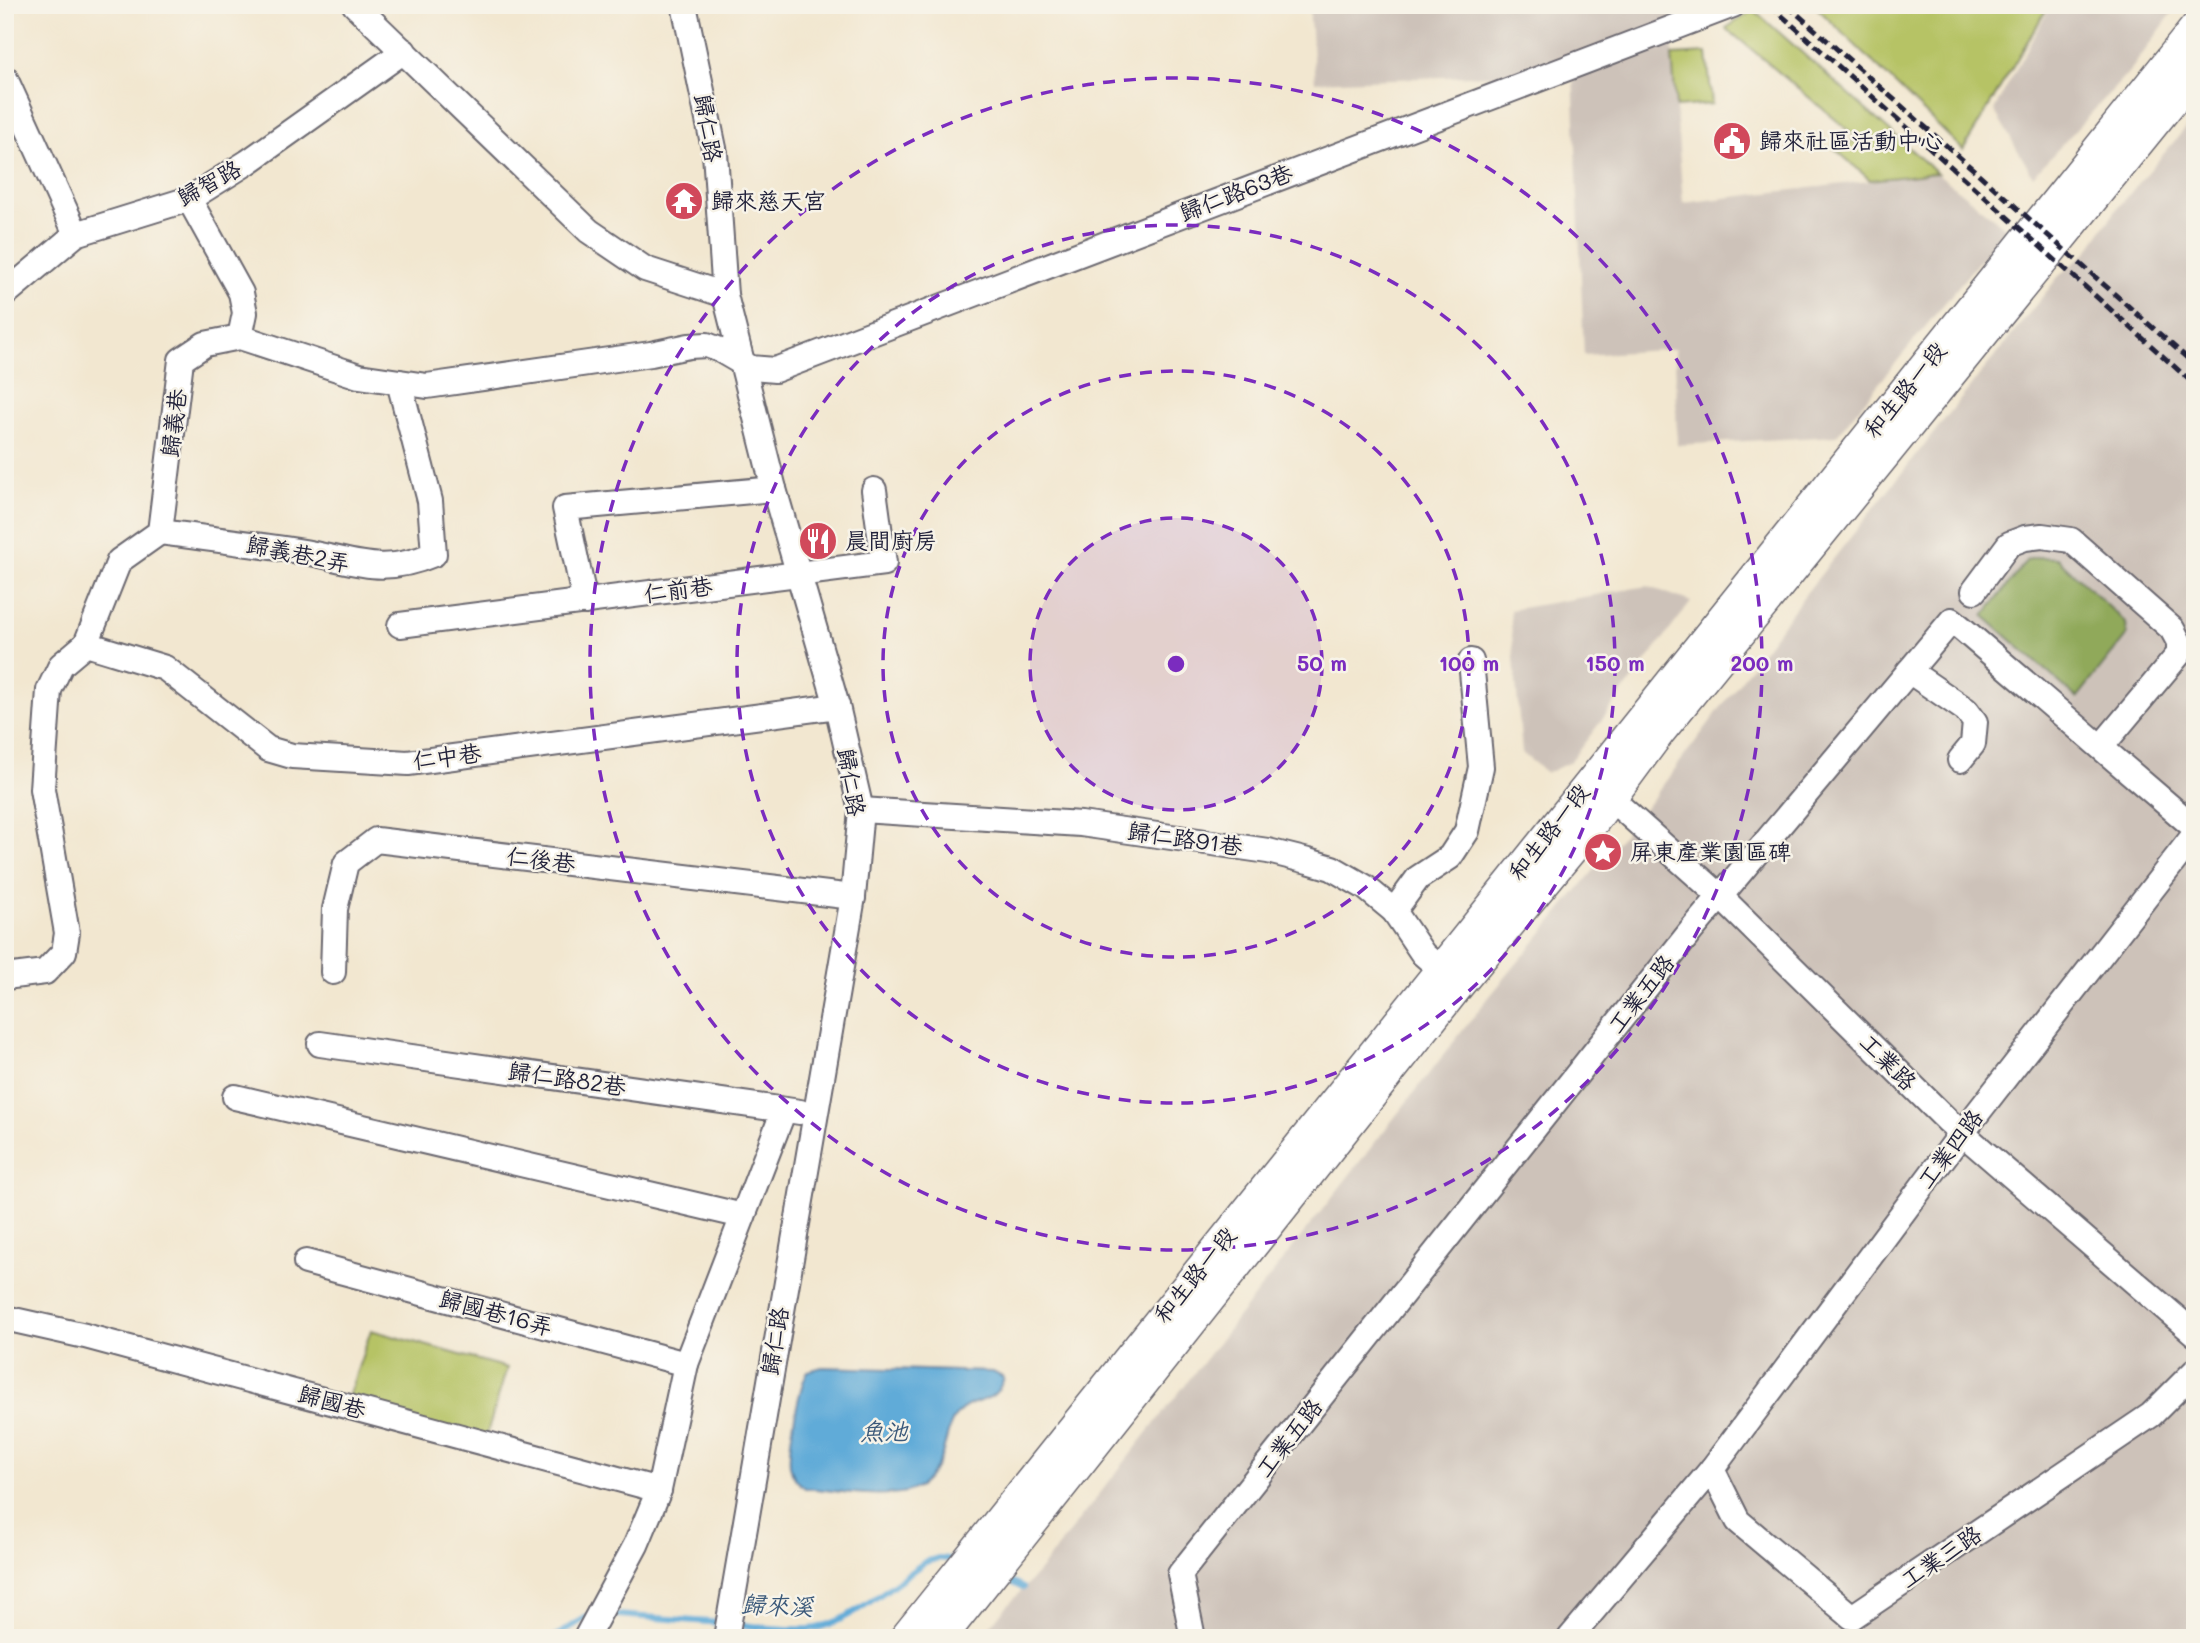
<svg xmlns="http://www.w3.org/2000/svg" width="2200" height="1643" viewBox="0 0 2200 1643" font-family="Mali,'LXGW WenKai TC',sans-serif">
  <rect width="100%" height="100%" fill="#f7f3e8"/>
  <filter id="ink" filterUnits="userSpaceOnUse"><feTurbulence type="fractalNoise" baseFrequency=".0143" numOctaves="2"/><feDisplacementMap in="SourceGraphic" scale="14" xChannelSelector="R" yChannelSelector="G"/><feConvolveMatrix kernelMatrix="1 2 1 2 8 2 1 2 1" color-interpolation-filters="sRGB"/></filter>
  <filter id="wash" filterUnits="userSpaceOnUse"><feTurbulence type="fractalNoise" baseFrequency=".00686" numOctaves="4" result="noise"/><feDisplacementMap in="SourceGraphic" scale="28" xChannelSelector="R" yChannelSelector="G"/><feGaussianBlur stdDeviation="1.57" result="paint"/><feColorMatrix in="noise" values="0 0 0 0 0 0 0 0 0 0 0 0 0 0 0 0 0 1.4 0 .05"/><feComposite in="paint" operator="in"/></filter>
  <g filter="url(#wash)">
    <rect width="100%" height="100%" fill="#f2e7d0"/>
    <!-- industrial -->
    <g fill="#cdc2b9">
      <polygon points="1309,5 1677,5 1672,55 1683,203 1937,173 2006,228 1836,436 1677,445 1675,349 1584,355 1573,72 1315,82"/>
      <polygon points="2051,5 2178,5 2130,71 2033,176 1994,110"/>
      <polygon points="2195,117 2195,1638 979,1638 1040,1570 1485,1002 1648,805 1807,592 2058,277 2088,251 2116,210"/>
      <polygon points="1647,586 1691,602 1570,762 1547,773 1522,753 1510,610"/>
    </g>
    <!-- green -->
    <g fill="#b6c365" stroke="#6c7250" stroke-width="2">
      <polygon points="1814,5 2049,5 1963,150"/>
      <polygon points="1754,10 1937,173 1870,180 1833,147 1860,140 1726,28"/>
      <polygon points="1707,53 1712,104 1676,107 1672,55"/>
      <polygon points="371,1330 507,1368 484,1443 345,1406"/>
    </g>
    <!-- forest -->
    <polygon fill="#90a95a" stroke="#59664a" stroke-width="2" points="2040,557 2057,558 2126,623 2127,635 2077,698 1984,616 2027,560"/>
    <!-- water -->
    <path fill="#60abd8" stroke="#41668a" stroke-width="2" d="M 822,1367 L 993,1372 L 1004,1378 C 994,1407 975,1396 959,1412 C 946,1425 947,1446 939,1462 C 935,1470 926,1483 918,1487 C 895,1502 833,1490 805,1488 C 797,1482 792,1476 790,1465 C 788,1447 799,1386 808,1371 Z"/>
    <g fill="none" stroke-linecap="round" stroke-linejoin="round">
      <!-- stream -->
      <g stroke="#60abd8" stroke-width="6">
        <polyline points="1000,1577 1023,1588"/>
        <polyline points="604,1614 722,1623"/>
        <path d="M 733,1624 C 757,1626 784,1631 809,1629 C 845,1627 894,1583 925,1562 L 939,1558 L 957,1560"/>
        <polyline points="553,1638 590,1615"/>
      </g>
    </g>
  </g>
  <g filter="url(#ink)">
    <g fill="none" stroke-linecap="round" stroke-linejoin="round">
      <defs>
        <g id="minor">
          <polyline points="355,5 589,231 645,269 725,295"/>
          <polyline points="684,5 715,153 725,295 774,489 837,706 861,810 853,897 726,1638"/>
          <polyline points="5,78 76,234"/>
          <polyline points="189,199 241,293 245,313 240,337"/>
          <polyline points="5,294 76,234 189,199 248,162 404,51"/>
          <path d="M 160,532 C 206,538 252,544 298,551 C 352,559 378,578 434,554 L 430,501 L 399,382"/>
          <polyline points="1974,591 2009,544 2025,538 2042,536 2071,540 2172,629 2179,642 2179,654 2101,747"/>
          <polyline points="585,602 565,508 774,489"/>
          <polyline points="400,625 884,563 874,490"/>
          <polyline points="86,644 165,668 268,749 292,756 408,763 837,706"/>
          <polyline points="1909,671 1966,710 1975,722 1973,744 1960,760"/>
          <polyline points="1598,787 1721,897 1948,1121 2195,1334"/>
          <polyline points="861,810 1081,824 1268,851 1308,861 1332,868 1365,887 1394,911 1423,954 1453,980"/>
          <polyline points="1394,911 1418,878 1450,857 1467,831 1481,767 1471,661"/>
          <polyline points="333,972 335,909 346,863 376,840 853,897"/>
          <polyline points="5,977 45,972 64,952 67,933 42,789 49,690 61,665 86,644 119,561 160,532 181,360 205,344 240,337 359,376 427,386 651,354 689,346 707,345 720,350 751,368 775,370 1733,5"/>
          <polyline points="320,1044 800,1112"/>
          <polyline points="235,1097 743,1216"/>
          <polyline points="306,1262 686,1364"/>
          <polyline points="5,1318 85,1336 659,1490"/>
          <polyline points="1712,1469 1738,1521 1852,1617 2151,1415 2195,1371"/>
          <polyline points="586,1638 636,1545 659,1490 686,1364 784,1110"/>
          <polyline points="1193,1638 1180,1574 1691,931 1952,620 2195,828"/>
          <polyline points="1570,1638 1712,1469 1962,1133 2195,834"/>
        </g>
        <g id="major">
          <polyline points="905,1638 2195,28"/>
          <polyline points="941,1638 1459,985 1584,835 1660,732 2195,73"/>
        </g>
      </defs>
      <!-- minor casing -->
      <use href="#minor" stroke="#6b676f" stroke-width="28"/>
      <!-- major casing -->
      <use href="#major" stroke="#6b676f" stroke-width="33"/>
      <!-- minor -->
      <use href="#minor" stroke="#fff" stroke-width="24"/>
      <!-- major -->
      <use href="#major" stroke="#fff" stroke-width="30"/>
      <!-- rail -->
      <g stroke="#22223b" stroke-width="5" stroke-dasharray="10 5" stroke-linecap="butt">
        <polyline points="1770,5 2195,385"/>
        <polyline points="1787,5 2195,365"/>
      </g>
    </g>
  </g>
  <!-- distance rings -->
  <circle cx="1176" cy="664" r="146" fill="#7b2cbf" fill-opacity=".12"/>
  <g fill="none" stroke="#7b2cbf" stroke-width="3.5" stroke-dasharray="12 9">
    <circle cx="1176" cy="664" r="146"/>
    <circle cx="1176" cy="664" r="293"/>
    <circle cx="1176" cy="664" r="439"/>
    <circle cx="1176" cy="664" r="586"/>
  </g>
  <!-- icons -->
  <defs>
    <symbol id="civic-disc" viewBox="-11 -11 22 22"><circle r="9.5" fill="#d1495b" stroke="#f7f3e8"/><path d="M-.6-6.5H3V-4.5H.6V-3L4-1V1h2V6H-6V1h2V-1L-.6-3ZM-1.2 2.5V6h2.4V2.5Z" fill="#fff"/></symbol>
    <symbol id="temple-disc" viewBox="-11 -11 22 22"><circle r="9.5" fill="#d1495b" stroke="#f7f3e8"/><path d="M0-6L5-2H3V0L6.5 2.5H4V6H1.5V3h-3V6H-4V2.5H-6.5L-3 0V-2H-5Z" fill="#fff"/></symbol>
    <symbol id="restaurant-disc" viewBox="-11 -11 22 22"><circle r="9.5" fill="#d1495b" stroke="#f7f3e8"/><path d="M-5-6h1v4h1v-4h1v4h1v-4h1v5L-1.5 .5V6h-2V.5L-5-1ZM5-6V6H3V1.5H1.5Q1.5-4 5-6Z" fill="#fff"/></symbol>
    <symbol id="sight-disc" viewBox="-11 -11 22 22"><circle r="9.5" fill="#d1495b" stroke="#f7f3e8"/><path d="M0-6L1.8-2.2L6-1.7L2.9 1.2L3.7 5.4L0 3.3L-3.7 5.4L-2.9 1.2L-6-1.7L-1.8-2.2Z" fill="#fff"/></symbol>
  </defs>
  <g fill-rule="evenodd">
    <use href="#civic-disc" x="1710" y="119" width="44" height="44"/>
    <use href="#temple-disc" x="662" y="179" width="44" height="44"/>
    <use href="#restaurant-disc" x="796" y="519" width="44" height="44"/>
    <use href="#sight-disc" x="1581" y="830" width="44" height="44"/>
  </g>
  <g text-anchor="middle" stroke-width="5" stroke-linejoin="round" paint-order="stroke">
    <!-- street labels -->
    <g font-size="23" fill="#22223b" stroke="#f7f3e8">
      <text transform="translate(708 128) rotate(80)" y="8">歸仁路</text>
      <text transform="translate(209 183) rotate(-29)" y="8">歸智路</text>
      <text transform="translate(1236 193) rotate(-21)" y="8">歸仁路63巷</text>
      <text transform="translate(1905 390) rotate(-51)" y="8">和生路一段</text>
      <text transform="translate(174 423) rotate(-83)" y="8">歸義巷</text>
      <text transform="translate(298 554) rotate(11)" y="8">歸義巷2弄</text>
      <text transform="translate(678 590) rotate(-7)" y="8">仁前巷</text>
      <text transform="translate(447 757) rotate(-7)" y="8">仁中巷</text>
      <text transform="translate(851 782) rotate(80)" y="8">歸仁路</text>
      <text transform="translate(1549 832) rotate(-52)" y="8">和生路一段</text>
      <text transform="translate(1185 839) rotate(8)" y="8">歸仁路91巷</text>
      <text transform="translate(541 860) rotate(7)" y="8">仁後巷</text>
      <text transform="translate(1641 994) rotate(-52)" y="8">工業五路</text>
      <text transform="translate(1888 1062) rotate(45)" y="8">工業路</text>
      <text transform="translate(567 1079) rotate(8)" y="8">歸仁路82巷</text>
      <text transform="translate(1950 1149) rotate(-53)" y="8">工業四路</text>
      <text transform="translate(1195 1275) rotate(-51)" y="8">和生路一段</text>
      <text transform="translate(496 1313) rotate(15)" y="8">歸國巷16弄</text>
      <text transform="translate(775 1341) rotate(-81)" y="8">歸仁路</text>
      <text transform="translate(332 1402) rotate(15)" y="8">歸國巷</text>
      <text transform="translate(1289 1438) rotate(-52)" y="8">工業五路</text>
      <text transform="translate(1941 1557) rotate(-34)" y="8">工業三路</text>
    </g>
    <!-- poi labels -->
    <g font-size="23" fill="#22223b" stroke="#f7f3e8" text-anchor="start">
      <text x="1759" y="149">歸來社區活動中心</text>
      <text x="711" y="209">歸來慈天宮</text>
      <text x="845" y="549">晨間廚房</text>
      <text x="1630" y="860">屏東產業園區碑</text>
    </g>
    <!-- water labels -->
    <g font-size="24" font-style="italic" fill="#3b597a" stroke="#f7f3e8">
      <text x="884" y="1440">魚池</text>
      <text transform="translate(777 1606) rotate(2)" y="8">歸來溪</text>
    </g>
  </g>
  <circle cx="1176" cy="664" r="10" fill="#7b2cbf" stroke="#f7f3e8" stroke-width="3.5"/>
  <g font-size="21" text-anchor="middle" font-weight="bold" fill="#7b2cbf" stroke="#f7f3e8" stroke-width="5" stroke-linejoin="round" paint-order="stroke">
    <text x="1322" y="671">50 m</text>
    <text x="1469" y="671">100 m</text>
    <text x="1615" y="671">150 m</text>
    <text x="1762" y="671">200 m</text>
  </g>
  <!-- margin -->
  <rect width="2200" height="1643" fill="none" stroke="#f7f3e8" stroke-width="28"/>
</svg>
